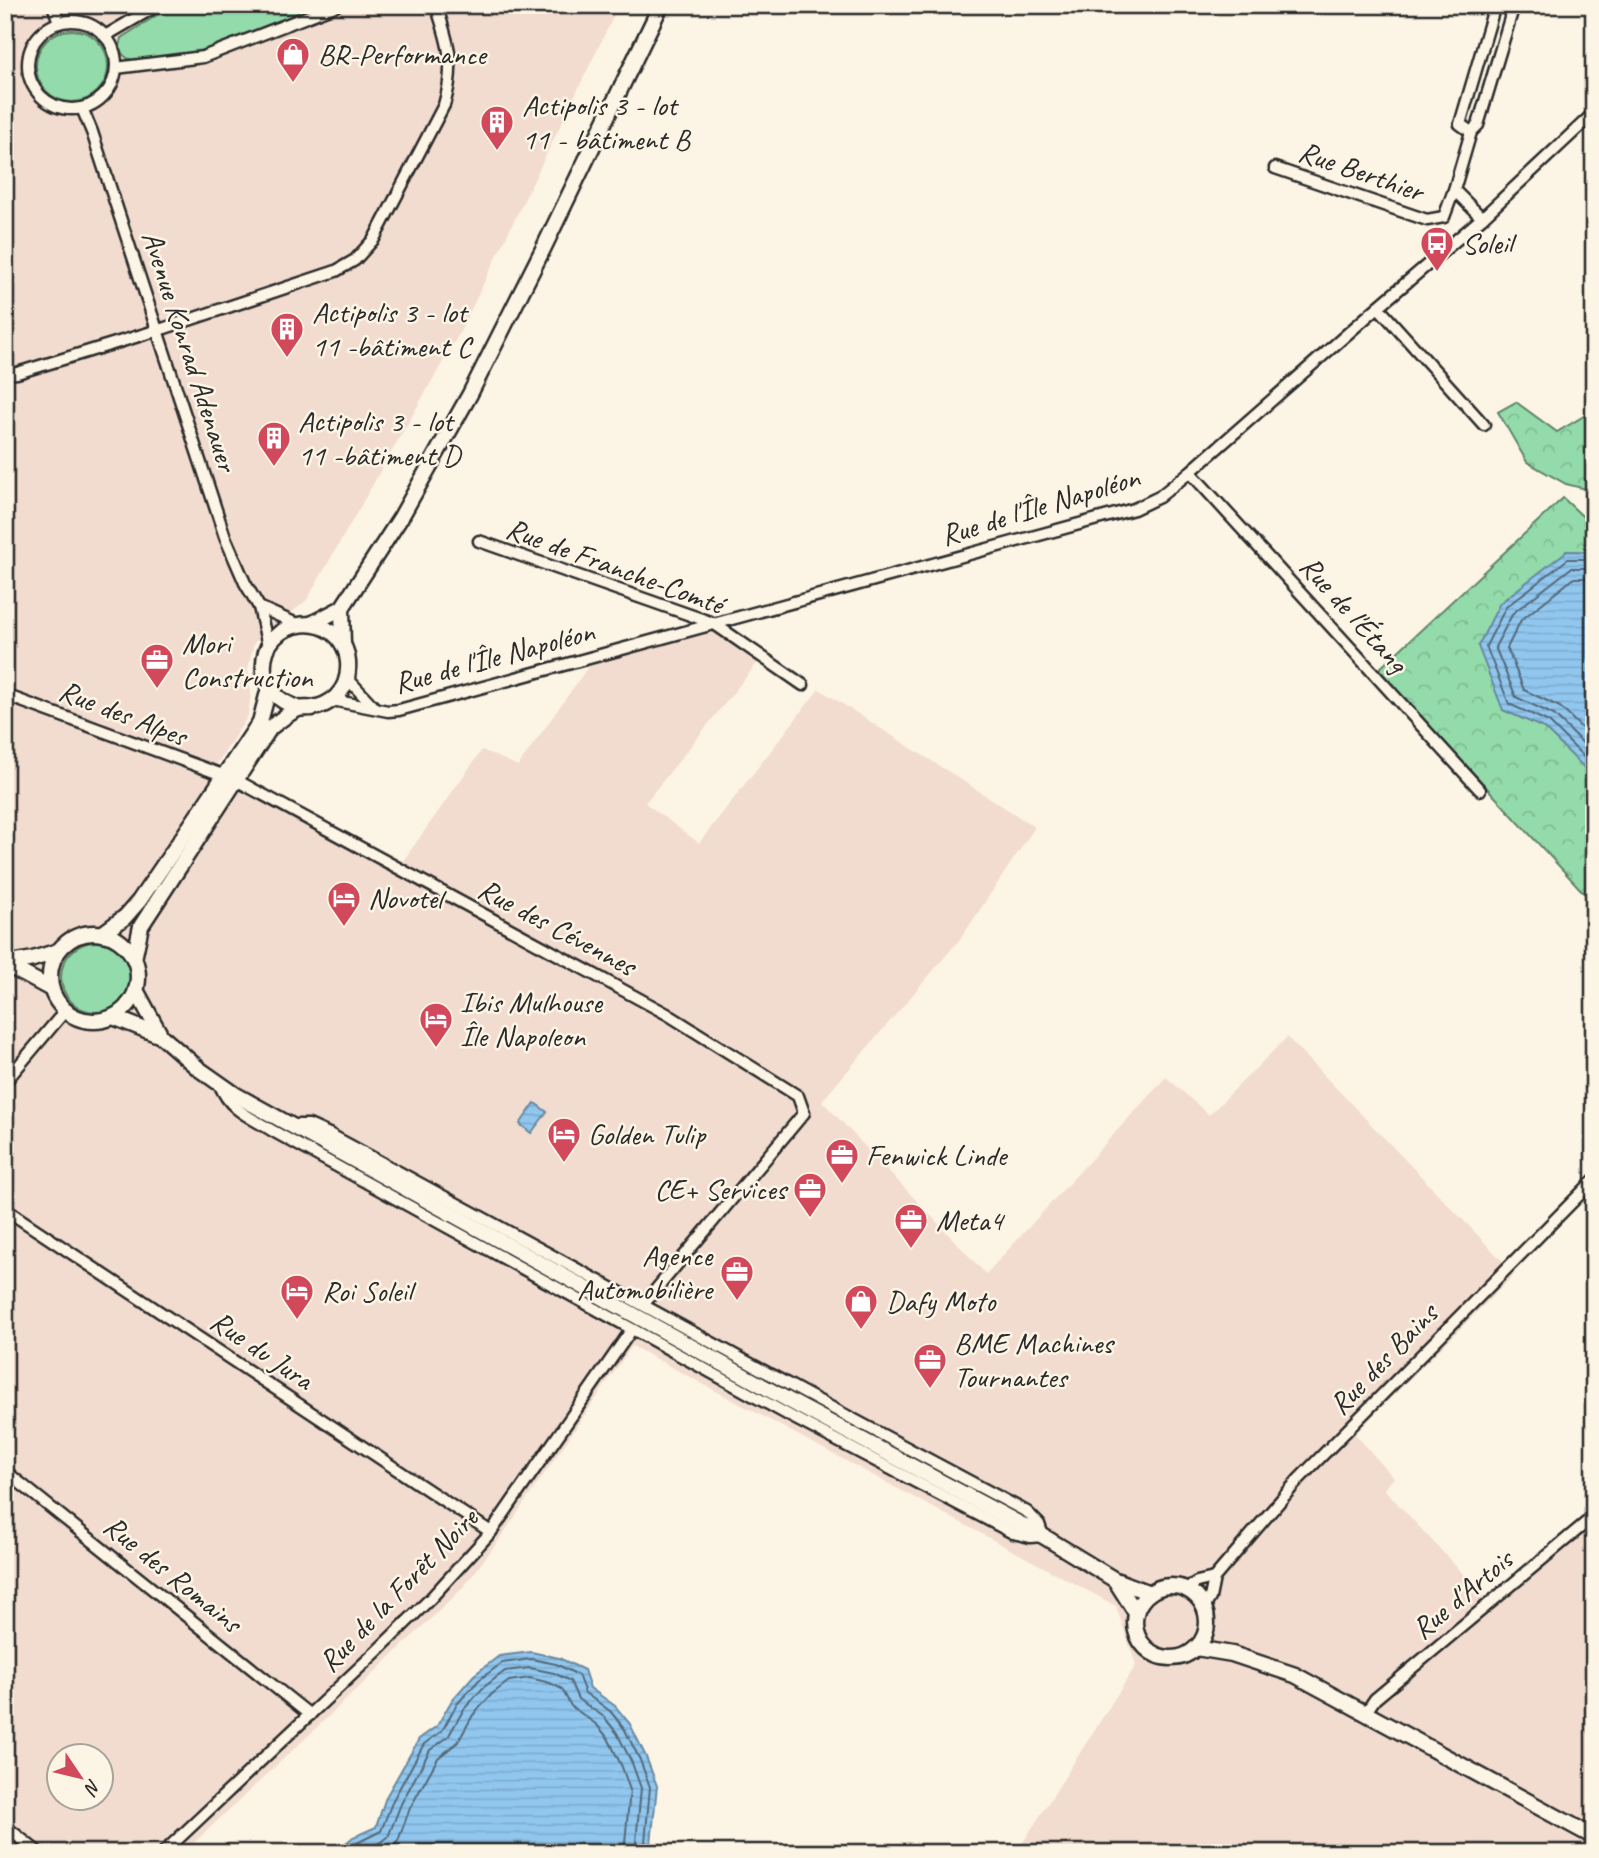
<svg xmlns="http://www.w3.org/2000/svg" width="1599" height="1858" viewBox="0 0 1599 1858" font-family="Caveat,sans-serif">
  <defs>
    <pattern id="forest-crowns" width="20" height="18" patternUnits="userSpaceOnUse" patternTransform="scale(1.75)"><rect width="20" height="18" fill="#93dbaa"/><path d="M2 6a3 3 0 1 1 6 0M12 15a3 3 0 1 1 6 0" fill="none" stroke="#7fbc92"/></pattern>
    <pattern id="water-rules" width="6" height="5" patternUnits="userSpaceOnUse" patternTransform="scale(1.75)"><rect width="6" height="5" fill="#91c7ef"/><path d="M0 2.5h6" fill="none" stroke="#7dabcd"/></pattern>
  </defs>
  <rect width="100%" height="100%" fill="#fcf5e5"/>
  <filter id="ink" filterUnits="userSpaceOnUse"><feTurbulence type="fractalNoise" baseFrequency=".0143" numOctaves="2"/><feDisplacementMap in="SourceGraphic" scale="14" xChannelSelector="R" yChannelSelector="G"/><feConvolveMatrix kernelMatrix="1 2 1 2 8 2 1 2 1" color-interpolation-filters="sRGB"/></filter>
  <g filter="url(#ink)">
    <!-- built -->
    <path fill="#f2dccf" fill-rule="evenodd" d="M 5,5 L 619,5 L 461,330 L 307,600 L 254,643 L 248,668 L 251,694 L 248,716 L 217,764 L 403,861 L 482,750 L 518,766 L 590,664 L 715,631 L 759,661 L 645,803 L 699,843 L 819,689 L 1035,827 L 961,938 L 822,1101 L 986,1274 L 1166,1077 L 1209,1115 L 1287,1037 L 1515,1274 L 1355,1434 L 1394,1478 L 1384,1489 L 1494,1607 L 1594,1524 L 1594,1853 L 1030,1853 L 1020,1847 L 1136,1665 L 1116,1606 L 632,1346 L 499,1540 L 462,1589 L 312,1732 L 183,1853 L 5,1853 ZM 60,1756 L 102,1756 L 102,1798 L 60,1798 Z"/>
    <!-- green -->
    <g fill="#93dbaa" stroke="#5f836a" stroke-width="2">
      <path d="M 173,5 L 320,5 L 193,55 L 132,60 C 122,57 118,49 121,38 Z"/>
      <circle cx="72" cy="66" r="36"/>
      <circle cx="96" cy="977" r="35"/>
    </g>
    <!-- forest -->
    <g fill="url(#forest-crowns)" stroke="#5f836a" stroke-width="2">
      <polygon points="1516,402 1557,432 1594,410 1594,491 1566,484 1527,462 1498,412"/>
      <polygon points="1563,498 1594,527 1594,552 1566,551 1503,710 1544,728 1594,777 1594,904 1378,670"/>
    </g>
    <!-- water -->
    <g fill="url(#water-rules)" stroke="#6889a1" stroke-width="2">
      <polygon points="1567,551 1594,552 1594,777 1544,728 1503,710 1478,646 1500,603"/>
      <polygon points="535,1103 547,1112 531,1133 520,1124"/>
      <polygon points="531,1652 559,1658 584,1670 590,1688 615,1706 630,1724 646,1757 657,1786 650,1853 334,1853 353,1837 376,1827 386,1797 419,1739 437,1726 452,1700 474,1675 499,1656"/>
    </g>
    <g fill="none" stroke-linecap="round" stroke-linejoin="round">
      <!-- shore -->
      <g stroke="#546979" stroke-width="2">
        <polyline points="1594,559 1568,559 1506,607 1486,646 1509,704 1549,722 1594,767"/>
        <polyline points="1594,568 1571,568 1513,613 1495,647 1516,697 1554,715 1594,754"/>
        <polyline points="1594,578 1574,578 1521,620 1507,648 1524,690 1560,707 1594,740"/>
        <polyline points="345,1853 357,1843 381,1831 393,1800 424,1744 442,1731 457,1704 479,1680 502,1663 531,1659 556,1664 578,1675 585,1693 610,1711 624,1728 640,1760 650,1787 644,1853"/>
        <polyline points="358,1853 383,1841 388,1837 401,1804 430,1750 448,1737 464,1709 484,1687 505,1671 530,1668 554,1673 570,1681 578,1699 604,1717 617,1733 632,1763 641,1788 635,1853"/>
        <polyline points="383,1853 391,1849 398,1841 410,1808 438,1758 458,1742 473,1715 492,1694 509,1681 530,1678 550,1683 562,1689 571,1706 597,1725 608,1738 622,1767 630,1790 624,1853"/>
      </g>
      <defs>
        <g id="street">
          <polyline points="53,5 59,22"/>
          <circle cx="72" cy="65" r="44"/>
          <polyline points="105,36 158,5"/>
          <polyline points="116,68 203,57 337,5"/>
          <polyline points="82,108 92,132 225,537 245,583 259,607 268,646"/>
          <polyline points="1471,132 1460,124 1495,5"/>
          <polyline points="1275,168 1427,220 1444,217 1454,190"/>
          <polyline points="1482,218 1454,190 1471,132 1478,125 1514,5"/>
          <polyline points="1378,307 1484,425"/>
          <path d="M 5,374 L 17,373 L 165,328 L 336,271 L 355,260 L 374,239 L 444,105 C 456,65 449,44 436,5"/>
          <polyline points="1190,472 1480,790"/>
          <polyline points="479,541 713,623 803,685"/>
          <polyline points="259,607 297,624"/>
          <polyline points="347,678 374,707"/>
          <polyline points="5,695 236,780 667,1014 798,1096 804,1113 643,1305"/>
          <polyline points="332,700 388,711 399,710 1134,509 1159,497 1190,472 1378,307 1482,218 1594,113"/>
          <polyline points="5,1082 65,1011"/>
          <path d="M 220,1085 C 230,1111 251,1117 273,1131 L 792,1417 L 1013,1533 L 1030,1537 L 1043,1536 L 1039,1524 L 1027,1512 L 806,1394 L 329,1134 L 309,1125 L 292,1125"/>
          <polyline points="5,1209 491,1532"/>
          <polyline points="5,1471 310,1715"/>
          <polyline points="1185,1589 1197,1582 1214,1578"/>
          <polyline points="1204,1608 1210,1598 1214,1578 1299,1479 1594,1180"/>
          <polyline points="1366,1712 1375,1699 1594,1516"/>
          <polyline points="5,1826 39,1853"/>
          <polyline points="163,1853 377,1651 431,1598 491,1532 632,1329"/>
        </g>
        <g id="secondary">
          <polyline points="342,608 343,645"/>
          <polyline points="311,624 342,608 401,517 470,394 544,247 661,5"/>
          <circle cx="94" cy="977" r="44"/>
          <polyline points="102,934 125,917 139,901 195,819 260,722 269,688"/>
          <path d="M 134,959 L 141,926 L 270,728 C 278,722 287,714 296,710 C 301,707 306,709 312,708 C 321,707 329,703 336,697 C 345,688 349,675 348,662 C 343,607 259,614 264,671 C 266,691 281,702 298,708"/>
          <polyline points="5,964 51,989"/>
          <polyline points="6,964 33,959 58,951"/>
          <polyline points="136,990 161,1036 199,1069 236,1095 799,1406 1043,1536 1115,1580 1150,1593"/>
          <polyline points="113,1017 161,1036"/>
          <polyline points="1115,1580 1136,1613"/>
          <circle cx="1171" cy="1622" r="36"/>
          <polyline points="1196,1648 1232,1654 1295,1675 1594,1837"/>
        </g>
      </defs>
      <!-- street casing -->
      <use href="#street" stroke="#2b2b2b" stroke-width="15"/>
      <!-- secondary casing -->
      <use href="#secondary" stroke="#2b2b2b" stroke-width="19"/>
      <!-- street -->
      <use href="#street" stroke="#fcf5e5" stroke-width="10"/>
      <!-- secondary -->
      <use href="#secondary" stroke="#fcf5e5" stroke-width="14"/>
    </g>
  </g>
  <!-- icons -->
  <defs>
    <symbol id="shop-pin" viewBox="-11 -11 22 30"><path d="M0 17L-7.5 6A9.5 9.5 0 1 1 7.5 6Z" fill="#d1495b" stroke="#fcf5e5"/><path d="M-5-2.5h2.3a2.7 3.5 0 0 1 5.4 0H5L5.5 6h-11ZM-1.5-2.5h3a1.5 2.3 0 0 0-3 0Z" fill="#fff"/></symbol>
    <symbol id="building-pin" viewBox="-11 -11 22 30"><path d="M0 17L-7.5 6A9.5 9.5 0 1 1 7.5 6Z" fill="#d1495b" stroke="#fcf5e5"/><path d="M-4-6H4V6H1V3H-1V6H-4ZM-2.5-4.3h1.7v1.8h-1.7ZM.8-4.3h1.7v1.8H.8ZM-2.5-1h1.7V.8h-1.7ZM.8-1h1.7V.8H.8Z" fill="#fff"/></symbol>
    <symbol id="bus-pin" viewBox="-11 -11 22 30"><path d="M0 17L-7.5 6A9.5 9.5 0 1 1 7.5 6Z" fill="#d1495b" stroke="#fcf5e5"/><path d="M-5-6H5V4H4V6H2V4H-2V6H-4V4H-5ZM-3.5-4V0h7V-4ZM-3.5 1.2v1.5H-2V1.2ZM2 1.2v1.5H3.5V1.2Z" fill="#fff"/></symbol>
    <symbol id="office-pin" viewBox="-11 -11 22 30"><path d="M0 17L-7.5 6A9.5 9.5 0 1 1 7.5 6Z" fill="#d1495b" stroke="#fcf5e5"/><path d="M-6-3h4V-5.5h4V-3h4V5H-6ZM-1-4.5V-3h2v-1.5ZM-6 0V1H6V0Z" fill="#fff"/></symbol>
    <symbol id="hotel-pin" viewBox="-11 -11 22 30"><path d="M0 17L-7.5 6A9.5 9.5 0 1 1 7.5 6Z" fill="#d1495b" stroke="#fcf5e5"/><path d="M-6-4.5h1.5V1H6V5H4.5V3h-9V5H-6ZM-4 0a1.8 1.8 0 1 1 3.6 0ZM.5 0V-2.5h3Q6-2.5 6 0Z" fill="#fff"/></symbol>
  </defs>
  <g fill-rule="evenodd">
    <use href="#shop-pin" x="274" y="35" width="38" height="52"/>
    <use href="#building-pin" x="478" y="103" width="38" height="52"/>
    <use href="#bus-pin" x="1418" y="224" width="38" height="52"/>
    <use href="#building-pin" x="268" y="310" width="38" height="52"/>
    <use href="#building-pin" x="255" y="419" width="38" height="52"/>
    <use href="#office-pin" x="138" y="641" width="38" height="52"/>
    <use href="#hotel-pin" x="325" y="879" width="38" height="52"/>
    <use href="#hotel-pin" x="417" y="1000" width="38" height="52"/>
    <use href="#hotel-pin" x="545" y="1115" width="38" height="52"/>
    <use href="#office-pin" x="823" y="1136" width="38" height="52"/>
    <use href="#office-pin" x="791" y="1170" width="38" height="52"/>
    <use href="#office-pin" x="892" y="1201" width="38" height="52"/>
    <use href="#office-pin" x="718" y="1253" width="38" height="52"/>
    <use href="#hotel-pin" x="278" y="1272" width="38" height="52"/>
    <use href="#shop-pin" x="842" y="1282" width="38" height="52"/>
    <use href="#office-pin" x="911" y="1341" width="38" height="52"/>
  </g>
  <g text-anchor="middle" stroke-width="5" stroke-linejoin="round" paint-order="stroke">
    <!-- poi labels -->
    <g font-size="30" fill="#2b2b2b" stroke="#fcf5e5" text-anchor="start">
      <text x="318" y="64">BR-Performance</text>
      <text x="522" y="115">Actipolis 3 - lot<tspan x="522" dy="34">11 - bâtiment B</tspan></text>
      <text x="1462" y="253">Soleil</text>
      <text x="312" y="322">Actipolis 3 - lot<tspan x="312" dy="34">11 -bâtiment C</tspan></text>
      <text x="298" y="431">Actipolis 3 - lot<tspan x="298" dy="34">11 -bâtiment D</tspan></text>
      <text x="182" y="653">Mori<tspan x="182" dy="34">Construction</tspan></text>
      <text x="368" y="908">Novotel</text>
      <text x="460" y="1012">Ibis Mulhouse<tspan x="460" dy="34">Île Napoleon</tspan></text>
      <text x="588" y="1144">Golden Tulip</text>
      <text x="866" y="1165">Fenwick Linde</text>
      <text x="786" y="1199" text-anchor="end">CE+ Services</text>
      <text x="936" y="1230">Meta4</text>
      <text x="712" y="1265" text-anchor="end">Agence<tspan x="712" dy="34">Automobilière</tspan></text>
      <text x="322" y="1301">Roi Soleil</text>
      <text x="886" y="1311">Dafy Moto</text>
      <text x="954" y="1353">BME Machines<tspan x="954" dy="34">Tournantes</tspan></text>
    </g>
    <!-- street labels -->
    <g font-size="30" fill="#2b2b2b" stroke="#fcf5e5">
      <text transform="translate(1361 171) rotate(19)" y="10">Rue Berthier</text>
      <text transform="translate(190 351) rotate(72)" y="10">Avenue Konrad Adenauer</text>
      <text transform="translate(1040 506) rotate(-17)" y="10">Rue de l'Île Napoléon</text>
      <text transform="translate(615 566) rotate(20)" y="10">Rue de Franche-Comté</text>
      <text transform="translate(1354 614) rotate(48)" y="10">Rue de l'Étang</text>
      <text transform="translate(494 657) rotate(-15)" y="10">Rue de l'Île Napoléon</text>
      <text transform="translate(123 713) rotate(21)" y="10">Rue des Alpes</text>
      <text transform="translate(557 927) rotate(28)" y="10">Rue des Cévennes</text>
      <text transform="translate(262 1350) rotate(34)" y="10">Rue du Jura</text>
      <text transform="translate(1383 1359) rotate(-46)" y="10">Rue des Bains</text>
      <text transform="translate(173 1574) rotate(39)" y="10">Rue des Romains</text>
      <text transform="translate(398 1590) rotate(-46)" y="10">Rue de la Forêt Noire</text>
      <text transform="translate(1462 1594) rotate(-40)" y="10">Rue d'Artois</text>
    </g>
  </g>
  <!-- margin -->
  <rect width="1599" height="1858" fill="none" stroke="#fcf5e5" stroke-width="28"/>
  <rect x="14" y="14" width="1571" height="1830" fill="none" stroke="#2b2b2b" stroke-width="2.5" filter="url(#ink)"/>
  <!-- north arrow -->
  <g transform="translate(80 1777) rotate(125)"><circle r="33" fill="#fcf5e5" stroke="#a8a49b" stroke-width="2"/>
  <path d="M0-5L12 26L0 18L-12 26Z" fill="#d1495b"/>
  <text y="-10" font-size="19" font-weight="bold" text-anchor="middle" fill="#2b2b2b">N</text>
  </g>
</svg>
